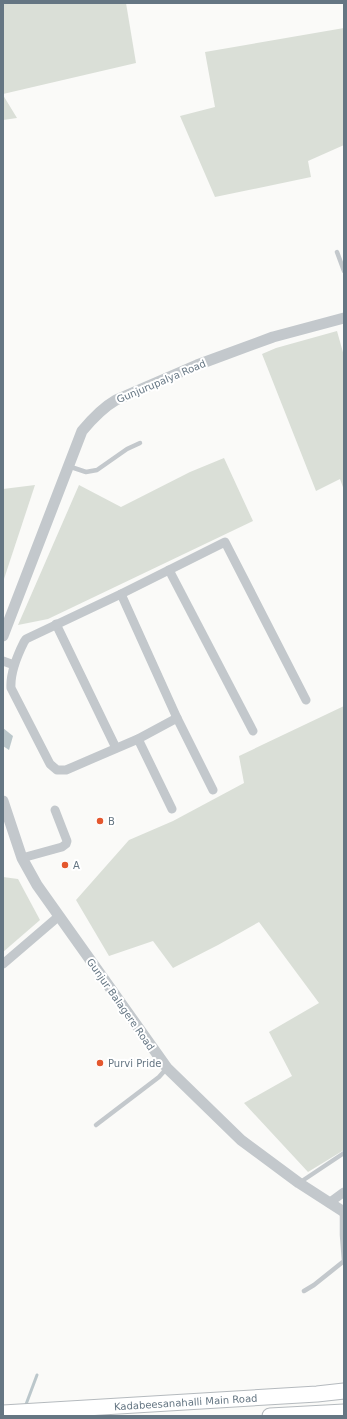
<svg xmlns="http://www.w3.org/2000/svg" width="347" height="1419" viewBox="0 0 347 1419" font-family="'DejaVu Sans',sans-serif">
  <rect width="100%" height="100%" fill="#fafaf8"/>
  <!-- green -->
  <g fill="#dadfd7">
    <polygon points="3,3 126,3 136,63 3,94"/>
    <polygon points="344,28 344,145 308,161 311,177 215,197 180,116 215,107 205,52"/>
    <polygon points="3,94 3,95 17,118 3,120"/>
    <polygon points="337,331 344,356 344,490 340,479 316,491 262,354 276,348"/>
    <polygon points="224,458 253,521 48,619 18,625 79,485 121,507 190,472"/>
    <polygon points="35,485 3,582 3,489"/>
    <polygon points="344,706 344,1150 308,1172 244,1103 292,1076 269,1032 319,1003 259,922 218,945 173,968 153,941 109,956 76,900 129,840 173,821 244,783 239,756"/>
    <polygon points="3,877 18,879 40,920 3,952"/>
  </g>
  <!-- water -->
  <polygon fill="#bbc7cb" points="3,728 13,736 9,750 3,746"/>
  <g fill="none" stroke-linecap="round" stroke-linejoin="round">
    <!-- stream -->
    <polyline stroke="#bbc7cb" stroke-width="3" points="25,1407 37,1375"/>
    <defs>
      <g id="primary">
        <path id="s1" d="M 3,1413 L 317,1394 L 344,1391"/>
        <polyline points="270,1416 344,1412"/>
      </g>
    </defs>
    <!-- primary casing -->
    <use href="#primary" stroke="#b5babe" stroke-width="17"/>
    <!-- service -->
    <g stroke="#c3c8cc" stroke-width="4.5">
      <polyline points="337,252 344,271"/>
      <polyline points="68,466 86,472 97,470 127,449 140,443"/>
      <polyline points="96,1125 159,1077 167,1068"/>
      <polyline points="299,1183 344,1153"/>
      <polyline points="304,1291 314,1285 344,1261 342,1235 342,1211"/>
    </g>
    <!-- minor -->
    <g stroke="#c3c8cc" stroke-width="9">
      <polyline points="169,570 253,731"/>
      <polyline points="121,594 177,718 213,790"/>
      <polyline points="56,624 116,748"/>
      <polyline points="3,661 14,665"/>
      <path d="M 177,718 L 138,739 L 66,770 L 57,770 L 50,764 L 11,688 C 10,672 17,656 24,642 L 26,639 L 121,594 L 225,542 L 306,700"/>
      <polyline points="138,739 172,809"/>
      <polyline points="22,858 62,847 66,844 67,841 55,810"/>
      <polyline points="3,964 59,916"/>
      <polyline points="329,1203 344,1192"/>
    </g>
    <!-- tertiary -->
    <g stroke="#c3c8cc" stroke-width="11">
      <path d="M 3,636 L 82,431 C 92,419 102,408 116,400 L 197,365 L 273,337 L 344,318"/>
      <polyline points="3,801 22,858 37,885 167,1068 241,1140 299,1183 344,1212"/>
    </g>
    <!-- primary -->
    <use href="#primary" stroke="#fff" stroke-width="15"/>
  </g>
  <!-- markers -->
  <g fill="#e4572e" stroke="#fff" stroke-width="1.5">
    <circle cx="100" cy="821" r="4"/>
    <circle cx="65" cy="865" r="4"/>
    <circle cx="100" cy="1063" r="4"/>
  </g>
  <g text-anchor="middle" stroke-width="4" stroke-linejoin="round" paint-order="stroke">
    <!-- street labels -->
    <g font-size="10" fill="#657683" stroke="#fff">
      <text transform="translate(161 381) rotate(-23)" y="4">Gunjurupalya Road</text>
      <text transform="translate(121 1004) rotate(55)" y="4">Gunjur Balagere Road</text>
      <text dy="4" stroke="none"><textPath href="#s1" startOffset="183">Kadabeesanahalli Main Road</textPath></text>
    </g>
    <!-- poi labels -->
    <g font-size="10" fill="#657683" stroke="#fff" text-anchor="start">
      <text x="108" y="825">B</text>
      <text x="73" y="869">A</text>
      <text x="108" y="1067">Purvi Pride</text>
    </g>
  </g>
  <!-- border -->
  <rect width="347" height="1419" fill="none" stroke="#657683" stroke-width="8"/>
</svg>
